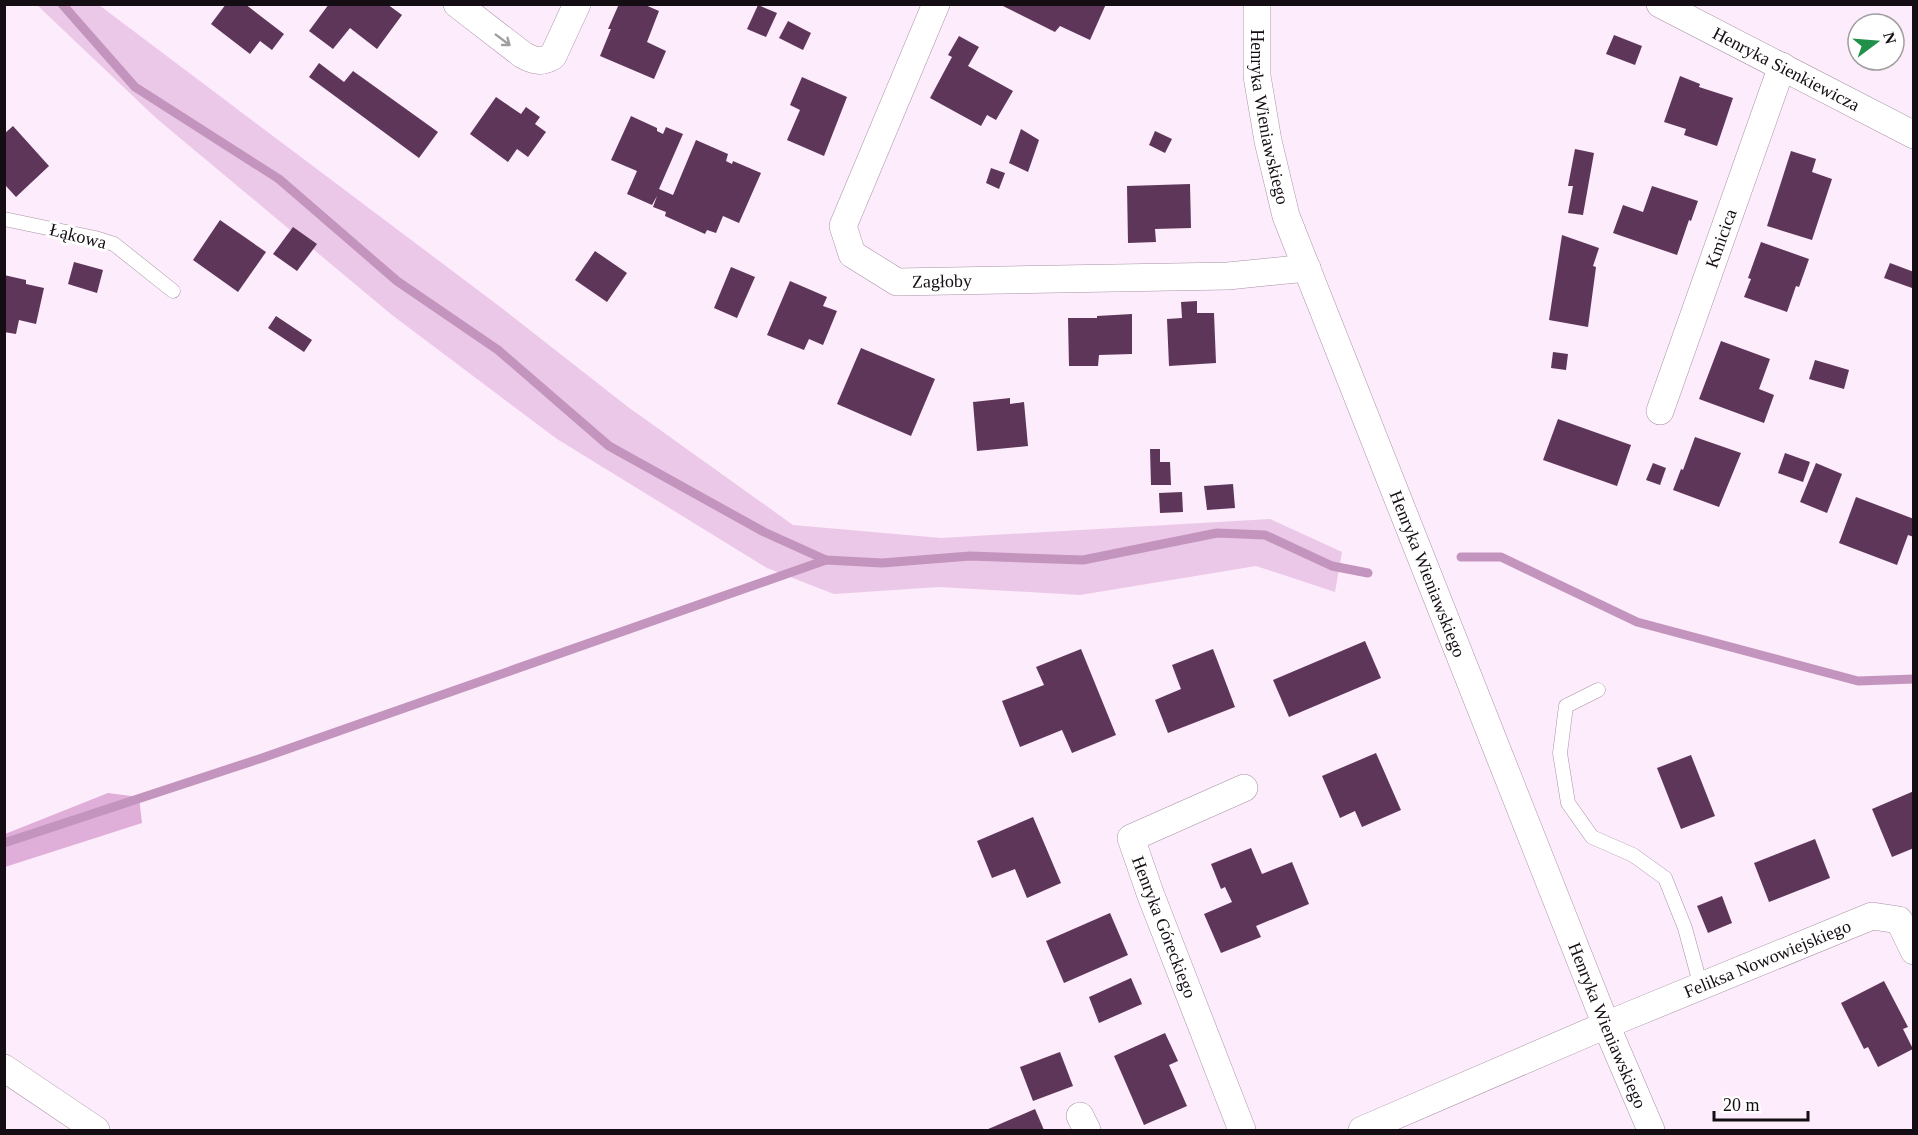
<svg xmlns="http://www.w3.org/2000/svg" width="1918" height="1135" viewBox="0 0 1918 1135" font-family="'Times New Roman',serif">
  <rect width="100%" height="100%" fill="#fdecfb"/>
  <!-- green -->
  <polygon fill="#ebc8e7" points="37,5 99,5 499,306 628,407 793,525 941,538 1270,519 1342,552 1335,592 1256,566 1080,595 939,587 834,594 767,568 557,439 392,315 156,118"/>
  <!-- forest -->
  <polygon fill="#dfafd9" points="108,793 139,797 142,823 5,867 5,834"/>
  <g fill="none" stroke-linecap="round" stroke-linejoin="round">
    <!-- stream -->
    <g stroke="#c394bd" stroke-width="9">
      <polyline points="62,4 135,87 279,179 397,281 498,350 609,446 764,532 826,560 882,563 970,556 1083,560 1217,533 1265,535 1332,566 1368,573"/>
      <polyline points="1461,557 1501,557 1637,622 1858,681 1914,679"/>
      <polyline points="4,843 262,758 826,560"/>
    </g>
  </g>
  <!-- building -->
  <g fill="#5e365a">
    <polygon points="226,4 245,4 284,34 272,50 260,41 250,54 211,24"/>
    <polygon points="329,4 387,4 402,15 377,49 350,28 333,49 309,31"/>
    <polygon points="619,4 643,4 659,11 647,42 666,51 654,79 600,56 611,29 608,29"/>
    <polygon points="999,4 1106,4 1090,40 1060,26 1055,32"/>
    <polygon points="758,5 777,13 766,37 747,29"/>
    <polygon points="788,21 811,33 803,50 779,38"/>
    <polygon points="1614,35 1642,46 1635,65 1606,54"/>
    <polygon points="959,36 979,47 968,66 1013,91 996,120 987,115 981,126 930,98 952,57 948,55"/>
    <polygon points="319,63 344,82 353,71 438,132 419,158 309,77"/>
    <polygon points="1680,76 1700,84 1699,87 1733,98 1717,146 1684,135 1686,129 1664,122"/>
    <polygon points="802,77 847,97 824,156 787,140 800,110 790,105"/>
    <polygon points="496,97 521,114 526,107 540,117 535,124 546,132 528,157 517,149 508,162 470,134"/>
    <polygon points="631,116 657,128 657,131 663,134 666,127 683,134 659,189 673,195 696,140 728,154 726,161 732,164 733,161 761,173 739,223 723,216 716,233 707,230 705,234 665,216 666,212 653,207 657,196 652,205 627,194 637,171 611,160"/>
    <polygon points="13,126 49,166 16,197 6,186 4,188 4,134"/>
    <polygon points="1021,129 1039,140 1028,172 1009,163"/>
    <polygon points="1155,131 1172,139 1165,153 1149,145"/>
    <polygon points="1575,149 1594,153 1583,215 1568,213 1573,186 1568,186"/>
    <polygon points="1791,151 1816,159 1812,172 1832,179 1812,240 1767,226"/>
    <polygon points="991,168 1005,173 999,189 986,183"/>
    <polygon points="1190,184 1191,228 1155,229 1156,242 1128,243 1127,186"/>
    <polygon points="1652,186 1698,201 1691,221 1689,220 1677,255 1613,233 1623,205 1643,212"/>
    <polygon points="220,220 266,252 238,292 193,260"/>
    <polygon points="293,227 317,244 297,271 273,254"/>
    <polygon points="1562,235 1599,248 1593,266 1596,267 1588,327 1549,320"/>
    <polygon points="1761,242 1809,259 1799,287 1796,286 1787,312 1744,297 1751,279 1748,278"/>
    <polygon points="595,251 627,273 607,302 575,280"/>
    <polygon points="74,262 103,270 97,293 68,284"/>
    <polygon points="1890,263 1914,272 1912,288 1884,278"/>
    <polygon points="731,267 755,277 737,318 714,308"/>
    <polygon points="4,275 26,280 26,284 44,288 36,324 19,320 16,334 4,332"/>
    <polygon points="790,281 827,297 823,306 837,311 823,345 809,339 804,350 767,335"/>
    <polygon points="1197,301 1197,313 1214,313 1216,363 1169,366 1167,319 1182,318 1181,302"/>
    <polygon points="1132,314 1132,354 1099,355 1098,366 1069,366 1068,318 1097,318 1097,316"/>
    <polygon points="276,316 312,340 304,352 268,328"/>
    <polygon points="1721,341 1770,359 1759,389 1774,395 1764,423 1699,399"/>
    <polygon points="861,348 935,379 911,436 837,404"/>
    <polygon points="1553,352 1568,354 1566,370 1551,368"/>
    <polygon points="1815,360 1849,370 1844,389 1809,379"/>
    <polygon points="1010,398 1010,404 1024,402 1028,446 977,451 973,402"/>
    <polygon points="1558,419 1631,445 1617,486 1543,460"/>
    <polygon points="1695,437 1741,453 1719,507 1673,490 1681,469 1683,470"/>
    <polygon points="1150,449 1160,449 1160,462 1170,462 1171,485 1151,485"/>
    <polygon points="1785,453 1810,462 1803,482 1778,473"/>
    <polygon points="1653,463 1666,468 1660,485 1646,480"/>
    <polygon points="1816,463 1842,474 1827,513 1800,502"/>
    <polygon points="1233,484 1235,508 1207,510 1204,486"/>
    <polygon points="1182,492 1183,512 1160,513 1159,493"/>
    <polygon points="1856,497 1914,519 1914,537 1908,535 1897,565 1839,543"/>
    <polygon points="1365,641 1381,678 1289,717 1273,680"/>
    <polygon points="1081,649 1116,735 1072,753 1062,730 1020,747 1002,701 1044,685 1036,667"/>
    <polygon points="1213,649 1235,707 1168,733 1155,700 1181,689 1172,665"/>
    <polygon points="1376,753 1401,810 1362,827 1355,811 1340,818 1322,776"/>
    <polygon points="1691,755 1715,816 1681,829 1657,768"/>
    <polygon points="1914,791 1914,848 1892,857 1872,809"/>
    <polygon points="1033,817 1061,883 1027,898 1015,869 992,878 977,841"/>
    <polygon points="1815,839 1830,878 1769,902 1754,863"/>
    <polygon points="1251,848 1262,874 1292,862 1309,904 1256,926 1261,937 1221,953 1204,914 1232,902 1225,887 1221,889 1211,864"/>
    <polygon points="1722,896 1732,923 1708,933 1697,906"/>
    <polygon points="1110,913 1128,955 1064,983 1046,941"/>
    <polygon points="1131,978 1142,1004 1099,1023 1089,997"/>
    <polygon points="1884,981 1908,1027 1903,1029 1913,1049 1878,1067 1868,1047 1864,1049 1841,1003"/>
    <polygon points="1165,1033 1178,1061 1169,1065 1187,1106 1144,1125 1114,1056"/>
    <polygon points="1060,1052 1073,1086 1033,1101 1020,1067"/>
    <polygon points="1035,1109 1044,1130 986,1130"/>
  </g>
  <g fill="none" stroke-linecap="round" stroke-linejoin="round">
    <defs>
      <g id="lane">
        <polyline points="4,219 95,238 114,244 173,291"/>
        <polyline points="1598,690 1566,706 1560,753 1568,803 1592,837 1633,855 1665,878 1685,928 1701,987"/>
      </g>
      <g id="street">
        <path d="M 457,4 L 523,55 C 534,61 542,63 553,56 L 577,4"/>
        <path id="s1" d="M 936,4 L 843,226 L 852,254 L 897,282 L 1228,276 L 1307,268"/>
        <path id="s2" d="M 1257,4 L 1257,76 L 1268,141 L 1286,216 L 1606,1025 L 1651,1130"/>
        <path id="s3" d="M 1660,4 L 1914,135"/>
        <path id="s4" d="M 1660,411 L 1782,66"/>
        <polyline points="4,1068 96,1130"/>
        <polyline points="1080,1116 1087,1130"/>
        <polyline points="1242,1130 1150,893 1131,838 1244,788"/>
        <path id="s5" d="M 1362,1130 L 1606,1025 L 1872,916 L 1899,920 L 1914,951"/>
      </g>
    </defs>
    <!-- lane casing -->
    <use href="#lane" stroke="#a793a5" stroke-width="15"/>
    <!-- street casing -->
    <use href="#street" stroke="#a793a5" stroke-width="28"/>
    <!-- lane -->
    <use href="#lane" stroke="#fff" stroke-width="14"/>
    <!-- street -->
    <use href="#street" stroke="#fff" stroke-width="27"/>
  </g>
  <!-- one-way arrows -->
  <defs><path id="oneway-shaft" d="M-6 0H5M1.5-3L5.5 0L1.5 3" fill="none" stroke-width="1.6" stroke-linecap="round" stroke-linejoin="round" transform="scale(1.5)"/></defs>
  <use stroke="#a19ea1" href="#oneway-shaft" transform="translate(503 40) rotate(37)"/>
  <g text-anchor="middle" stroke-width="6" stroke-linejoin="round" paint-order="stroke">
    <!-- street labels -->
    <g font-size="18" fill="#140d13" stroke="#fff">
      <text dy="6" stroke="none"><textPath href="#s3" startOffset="142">Henryka Sienkiewicza</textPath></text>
      <text dy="6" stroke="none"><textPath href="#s2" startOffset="114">Henryka Wieniawskiego</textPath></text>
      <text transform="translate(78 236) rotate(14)" y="6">Łąkowa</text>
      <text dy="6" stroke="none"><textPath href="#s4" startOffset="183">Kmicica</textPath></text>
      <text dy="6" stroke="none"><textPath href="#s1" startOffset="368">Zagłoby</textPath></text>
      <text dy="6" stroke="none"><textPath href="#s2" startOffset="600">Henryka Wieniawskiego</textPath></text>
      <text transform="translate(1164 927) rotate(69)" y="6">Henryka Góreckiego</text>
      <text dy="6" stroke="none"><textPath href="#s5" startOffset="440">Feliksa Nowowiejskiego</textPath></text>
      <text dy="6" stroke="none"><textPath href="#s2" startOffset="1086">Henryka Wieniawskiego</textPath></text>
    </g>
  </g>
  <!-- border -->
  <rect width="1918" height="1135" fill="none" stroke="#140d13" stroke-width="12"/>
  <!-- north arrow -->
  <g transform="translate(1876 42) rotate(74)"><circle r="28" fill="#ffffff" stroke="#a19ea1" stroke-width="1.5"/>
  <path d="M0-4.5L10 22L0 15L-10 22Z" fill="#219049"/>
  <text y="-9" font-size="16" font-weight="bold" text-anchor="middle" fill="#140d13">N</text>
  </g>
  <!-- scale -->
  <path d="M1714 1111v9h94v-9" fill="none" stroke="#140d13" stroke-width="3"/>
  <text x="1723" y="1111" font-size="18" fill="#140d13" stroke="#ffffff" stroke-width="4.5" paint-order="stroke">20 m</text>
</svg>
